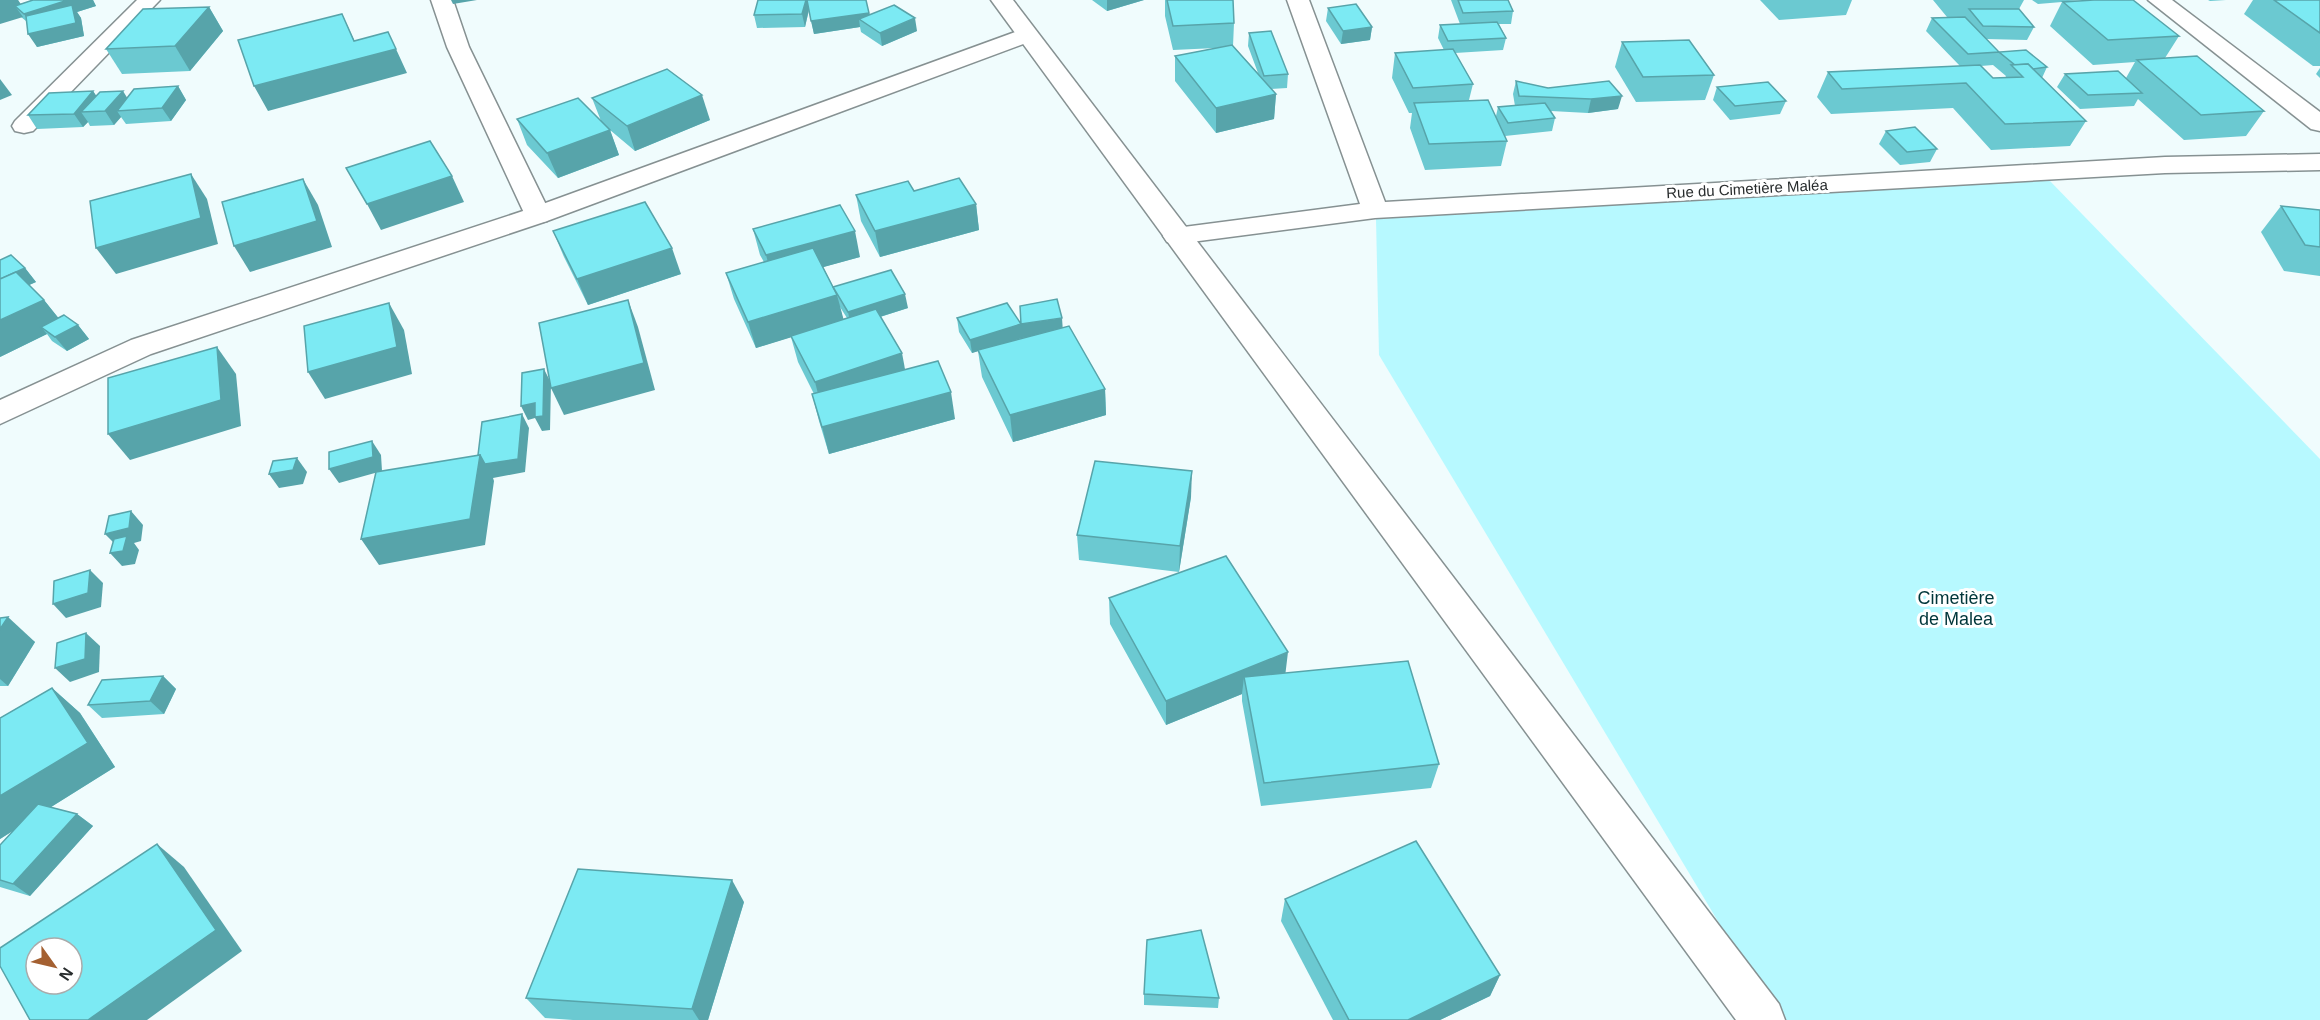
<svg xmlns="http://www.w3.org/2000/svg" width="2320" height="1020" viewBox="0 0 2320 1020" font-family="Arial,sans-serif">
  <rect width="100%" height="100%" fill="#f0fcfd"/>
  <!-- green -->
  <polygon fill="#b7f9ff" points="2049,180 2320,459 2320,1020 1777,1020 1379,355 1376,219"/>
  <g fill="none" stroke-linecap="round" stroke-linejoin="round">
    <defs>
      <polygon id="lane" points="431,0 453,0 469,47 551,215 547,221 538,223 529,221 525,215 447,47"/>
      <g id="street">
        <polygon points="137,0 160,0 33,131 24,133 15,131 12,126 15,121"/>
        <polygon points="1287,0 1309,0 1385,202 2165,157 2320,154 2320,170 2165,173 1375,218 1176,244 1167,242 1163,236 1167,230 1176,228 1360,204"/>
        <polygon points="2148,0 2172,0 2320,112 2320,131 2311,129"/>
        <polygon points="1026,28 1034,30 1037,35 1034,40 547,221 151,354 0,424 0,400 131,340 529,209"/>
      </g>
      <polygon id="primary" points="991,0 1013,0 1779,1004 1785,1020 1736,1020"/>
    </defs>
    <!-- lane casing -->
    <use href="#lane" stroke="#869192" stroke-width="3"/>
    <!-- street casing -->
    <use href="#street" stroke="#869192" stroke-width="3"/>
    <!-- primary casing -->
    <use href="#primary" stroke="#869192" stroke-width="3"/>
    <!-- lane -->
    <use href="#lane" fill="#fff" fill-rule="evenodd"/>
    <!-- street -->
    <use href="#street" fill="#fff" fill-rule="evenodd"/>
    <!-- primary -->
    <use href="#primary" fill="#fff" fill-rule="evenodd"/>
  </g>
  <!-- wall -->
  <g fill="#6bc9d1" fill-rule="evenodd">
    <polygon points="0,0 18,0 20,4 33,0 93,0 96,6 77,12 81,18 84,36 37,47 26,21"/>
    <polygon points="758,0 870,15 917,31 882,46 861,32 860,27 814,34 809,10 805,27 757,28 754,15"/>
    <polygon points="1092,0 1144,0 1107,11"/>
    <polygon points="1165,0 1233,0 1234,23 1233,46 1258,73 1248,46 1249,33 1288,74 1287,88 1271,89 1276,94 1274,119 1216,133 1175,81 1175,56 1216,48 1173,50 1165,16"/>
    <polygon points="1451,0 1508,0 1513,11 1511,24 1499,24 1506,38 1503,50 1455,53 1473,84 1469,100 1496,116 1498,107 1515,106 1513,94 1516,81 1548,88 1609,81 1618,109 1588,113 1551,111 1555,118 1552,131 1505,136 1507,141 1501,166 1425,170 1410,128 1412,113 1409,113 1392,78 1395,53 1444,50 1438,38 1440,25 1460,24"/>
    <polygon points="1760,0 1852,0 1846,15 1779,20"/>
    <polygon points="1933,0 2024,0 2019,9 2034,27 2027,40 1986,39 1999,52 1993,65 1981,66 1993,78 2005,78 2006,76 1993,65 1999,52 2047,67 2042,78 2086,121 2070,146 1991,150 1953,108 1831,114 1817,97 1828,72 1960,66 1926,31 1932,18 1947,17"/>
    <polygon points="2032,0 2082,0 2068,1 2179,36 2165,58 2264,111 2246,136 2184,140 2138,99 2134,106 2080,109 2057,87 2065,74 2126,78 2135,62 2093,65 2050,26 2062,2 2038,4"/>
    <polygon points="2208,0 2226,0 2210,1"/>
    <polygon points="2253,0 2320,0 2320,66 2313,66 2244,14"/>
    <polygon points="209,7 223,31 190,71 122,74 106,49"/>
    <polygon points="1328,8 1372,27 1370,40 1341,44 1326,21"/>
    <polygon points="1622,42 1714,75 1705,100 1636,102 1615,67"/>
    <polygon points="2320,68 2320,78 2316,74"/>
    <polygon points="178,86 186,100 171,121 126,124 121,117 114,125 90,126 88,122 83,127 37,129 28,115 93,91 96,96 127,98"/>
    <polygon points="1717,87 1786,101 1780,114 1730,120 1713,100"/>
    <polygon points="592,98 710,120 635,151 610,130 619,155 558,178 527,145 517,119 601,121"/>
    <polygon points="1886,131 1937,149 1930,162 1900,165 1879,144"/>
    <polygon points="856,195 976,204 979,230 880,257 861,221"/>
    <polygon points="2281,206 2320,210 2320,276 2284,271 2261,232"/>
    <path d="M 753,229 L 860,257 L 823,267 L 834,288 L 908,308 L 880,317 L 905,370 L 955,419 L 829,454 L 819,421 L 812,394 L 814,394 L 798,362 L 791,337 L 756,348 L 734,299 L 726,273 L 764,262 L 760,255 ZM 840,307 L 847,318 L 843,319 Z"/>
    <polygon points="553,231 681,274 588,305 564,257"/>
    <polygon points="25,268 36,282 29,285 44,300 58,318 78,325 89,339 67,351 52,341 47,334 0,357"/>
    <path d="M 957,318 L 1063,328 L 1105,389 L 1106,415 L 1013,442 L 982,377 L 978,351 L 972,353 L 959,332 ZM 1029,337 L 1002,344 L 1022,338 Z"/>
    <polygon points="1191,497 1179,572 1079,560 1077,535"/>
    <polygon points="1109,598 1286,673 1439,764 1431,788 1261,806 1242,701 1242,694 1166,725 1110,624"/>
    <polygon points="0,618 35,642 8,686 0,686"/>
    <polygon points="163,676 176,689 164,714 102,718 88,705"/>
    <polygon points="52,688 80,713 115,767 51,807 77,814 93,826 30,896 0,887 0,845 14,830 0,839 0,718"/>
    <polygon points="1285,899 1500,975 1490,996 1440,1020 1333,1020 1281,921"/>
    <polygon points="744,902 708,1020 573,1020 545,1018 526,998"/>
    <polygon points="1144,994 1219,998 1218,1008 1144,1005"/>
  </g>
  <!-- shaded-wall -->
  <g fill="#57a4aa">
    <polygon points="0,0 18,0 27,13 68,0 93,0 96,6 77,12 81,18 84,36 37,47 28,34 33,27 24,14 15,6 23,17 0,24"/>
    <polygon points="451,0 477,0 453,4"/>
    <polygon points="806,0 808,0 809,9 805,27 802,14"/>
    <polygon points="1107,0 1144,0 1107,11"/>
    <polygon points="209,7 223,31 190,71 175,46"/>
    <polygon points="869,13 872,26 859,19 860,27 814,34 811,21"/>
    <polygon points="342,14 362,57 396,49 407,73 268,111 254,86"/>
    <polygon points="915,18 917,31 882,46 880,33"/>
    <polygon points="1372,27 1370,40 1341,44 1343,31"/>
    <polygon points="0,79 12,95 0,100"/>
    <polygon points="178,86 186,100 171,121 162,108"/>
    <polygon points="93,91 102,104 81,112 88,122 83,127 74,114"/>
    <polygon points="123,91 131,104 117,111 121,117 114,125 105,111"/>
    <polygon points="1276,94 1274,119 1216,133 1216,108"/>
    <polygon points="702,95 710,120 635,151 627,126"/>
    <polygon points="1622,96 1618,109 1588,113 1591,99"/>
    <polygon points="610,130 619,155 558,178 547,153"/>
    <polygon points="191,174 207,199 218,244 116,274 96,248"/>
    <polygon points="452,176 464,202 381,230 367,204"/>
    <polygon points="303,179 318,205 332,247 250,272 234,246"/>
    <polygon points="976,204 979,230 880,257 875,231"/>
    <polygon points="855,231 860,257 773,281 766,255"/>
    <polygon points="672,248 681,274 588,305 577,279"/>
    <polygon points="25,268 36,282 0,298 0,279"/>
    <polygon points="905,294 908,308 851,326 848,312"/>
    <polygon points="837,295 844,321 756,348 748,322"/>
    <polygon points="44,300 65,326 41,327 47,334 0,357 0,320"/>
    <polygon points="628,300 638,327 655,390 564,415 551,388"/>
    <polygon points="389,303 404,330 412,374 325,399 308,372"/>
    <polygon points="1062,318 1063,332 1022,338 972,353 970,340 1021,324"/>
    <polygon points="78,325 89,339 67,351 55,337"/>
    <polygon points="217,347 236,374 241,426 130,460 108,434"/>
    <polygon points="902,353 907,380 822,409 815,382"/>
    <polygon points="544,369 551,383 550,430 542,431 535,418 528,420 521,406"/>
    <polygon points="1105,389 1106,415 1013,442 1010,415"/>
    <polygon points="951,392 955,419 829,454 822,427"/>
    <polygon points="522,414 529,428 525,472 493,478 494,481 485,545 379,565 361,539 480,455"/>
    <polygon points="372,441 381,455 382,471 339,483 329,469"/>
    <polygon points="297,458 307,472 303,484 279,488 269,474"/>
    <polygon points="1192,471 1191,497 1179,572 1180,546"/>
    <polygon points="131,511 143,525 141,541 134,543 139,550 135,564 122,566 110,553 118,547 105,534"/>
    <polygon points="90,570 103,583 101,607 66,618 53,604"/>
    <polygon points="8,617 35,642 8,686 0,679 0,629"/>
    <polygon points="86,633 100,646 99,672 70,682 55,668"/>
    <polygon points="1288,652 1285,677 1244,677 1242,694 1166,725 1166,701"/>
    <polygon points="163,676 176,689 164,714 150,701"/>
    <polygon points="52,688 80,713 115,767 0,839 0,796"/>
    <polygon points="77,814 93,826 30,896 13,884"/>
    <polygon points="157,844 184,867 242,951 147,1020 88,1020"/>
    <polygon points="732,880 744,902 708,1020 699,1020 692,1009"/>
    <polygon points="1500,975 1490,996 1440,1020 1408,1020"/>
  </g>
  <!-- building -->
  <g fill="#7ceaf3" stroke="#57a4aa" stroke-width="1.5" fill-rule="evenodd">
    <polygon points="33,0 68,0 24,14 15,6"/>
    <polygon points="758,0 806,0 802,14 754,15"/>
    <polygon points="807,0 866,0 869,13 811,21"/>
    <polygon points="1167,0 1233,0 1234,23 1173,26"/>
    <polygon points="1458,0 1508,0 1513,11 1463,13"/>
    <polygon points="2094,0 2133,0 2179,36 2108,40 2063,2"/>
    <polygon points="2274,0 2320,0 2320,33"/>
    <polygon points="1356,4 1372,27 1343,31 1328,8"/>
    <polygon points="72,5 76,23 28,34 26,16"/>
    <polygon points="894,5 915,18 880,33 859,19"/>
    <polygon points="209,7 175,46 106,49 143,9"/>
    <polygon points="1969,9 2019,9 2034,27 1983,26"/>
    <polygon points="342,14 354,41 388,32 396,49 254,86 238,40"/>
    <polygon points="1965,17 1999,52 1968,54 1932,18"/>
    <polygon points="1497,22 1506,38 1448,41 1440,25"/>
    <polygon points="1271,31 1288,74 1264,76 1249,33"/>
    <polygon points="1689,40 1714,75 1643,77 1622,42"/>
    <polygon points="1232,45 1276,94 1216,108 1175,56"/>
    <polygon points="1453,49 1473,84 1413,88 1395,53"/>
    <polygon points="2026,50 2047,67 2033,69 2028,64 2015,65 1999,52"/>
    <polygon points="2197,56 2264,111 2201,115 2137,60"/>
    <polygon points="2028,64 2086,121 2005,124 1966,83 1842,89 1828,72 1980,65 1993,78 2023,77 2011,65"/>
    <polygon points="667,69 702,95 627,126 592,98"/>
    <polygon points="2118,71 2142,93 2088,95 2065,74"/>
    <polygon points="1516,81 1548,88 1609,81 1622,96 1591,99 1519,96"/>
    <polygon points="1768,82 1786,101 1735,106 1717,87"/>
    <polygon points="178,86 162,108 117,111 134,89"/>
    <polygon points="93,91 74,114 28,115 49,93"/>
    <polygon points="123,91 105,111 81,112 100,92"/>
    <polygon points="578,98 610,130 547,153 517,119"/>
    <polygon points="1488,100 1507,141 1429,144 1414,103"/>
    <polygon points="1545,103 1555,118 1508,123 1498,107"/>
    <polygon points="1915,127 1937,149 1907,152 1886,131"/>
    <polygon points="430,141 452,176 367,204 346,168"/>
    <polygon points="191,174 201,218 96,248 90,201"/>
    <polygon points="959,178 976,204 875,231 856,195 908,181 914,191"/>
    <polygon points="303,179 317,221 234,246 222,202"/>
    <polygon points="645,202 672,248 577,279 553,231"/>
    <polygon points="840,205 855,231 766,255 753,229"/>
    <polygon points="2281,206 2320,210 2320,247 2305,245"/>
    <polygon points="813,248 837,295 748,322 726,273"/>
    <polygon points="11,255 25,268 0,279 0,260"/>
    <polygon points="891,270 905,294 848,312 833,287"/>
    <polygon points="16,272 44,300 0,320 0,279"/>
    <polygon points="1057,299 1062,318 1021,324 970,340 957,318 1007,303 1021,324 1020,306"/>
    <polygon points="628,300 644,363 551,388 539,323"/>
    <polygon points="389,303 397,347 308,372 304,326"/>
    <polygon points="876,309 902,353 815,382 791,336"/>
    <polygon points="64,315 78,325 55,337 41,327"/>
    <polygon points="1069,326 1105,389 1010,415 978,350"/>
    <polygon points="217,347 221,400 108,434 108,378"/>
    <polygon points="938,361 951,392 822,427 812,394"/>
    <polygon points="544,369 543,416 535,417 535,403 521,406 522,373"/>
    <polygon points="522,414 518,459 485,464 480,455 478,455 482,422"/>
    <polygon points="372,441 373,457 329,469 329,452"/>
    <polygon points="480,455 470,519 361,539 376,472"/>
    <polygon points="297,458 293,470 269,474 273,461"/>
    <polygon points="1095,461 1192,471 1180,546 1077,535"/>
    <polygon points="131,511 129,528 105,534 109,516"/>
    <polygon points="127,536 123,551 110,553 114,539"/>
    <polygon points="1226,556 1288,652 1166,701 1109,598"/>
    <polygon points="90,570 88,593 53,604 54,581"/>
    <polygon points="8,617 0,629 0,618"/>
    <polygon points="86,633 85,659 55,668 57,643"/>
    <polygon points="1408,661 1439,764 1264,783 1244,677"/>
    <polygon points="163,676 150,701 88,705 102,680"/>
    <polygon points="52,688 88,743 0,796 0,718"/>
    <polygon points="38,804 77,814 13,884 0,880 0,845"/>
    <polygon points="1416,841 1500,975 1408,1020 1349,1020 1285,899"/>
    <path d="M 157,844 L 216,930 L 88,1020 L 30,1020 L 0,966 L 0,948 ZM 36,948 L 72,948 L 72,984 L 36,984 Z"/>
    <polygon points="578,869 732,880 692,1009 526,998"/>
    <polygon points="1201,930 1219,998 1144,994 1147,940"/>
  </g>
  <g text-anchor="middle" stroke-width="6" stroke-linejoin="round" paint-order="stroke">
    <!-- far-street labels -->
    <g font-size="15" fill="#282c2d" stroke="#fff">
      <text transform="translate(1747 189) rotate(-3)" y="5">Rue du Cimetière Maléa</text>
    </g>
    <!-- park labels -->
    <g font-size="18" fill="#00363a" stroke="#fff">
      <text x="1956" y="604">Cimetière<tspan x="1956" dy="21">de Malea</tspan></text>
    </g>
  </g>
  <!-- north arrow -->
  <g transform="translate(54 966) rotate(124)"><circle r="28" fill="#ffffff" stroke="#a9abab" stroke-width="1.5"/>
  <path d="M0-4.5L10 22L0 15L-10 22Z" fill="#a46031"/>
  <text y="-9" font-size="16" font-weight="bold" text-anchor="middle" fill="#282c2d">N</text>
  </g>
</svg>
